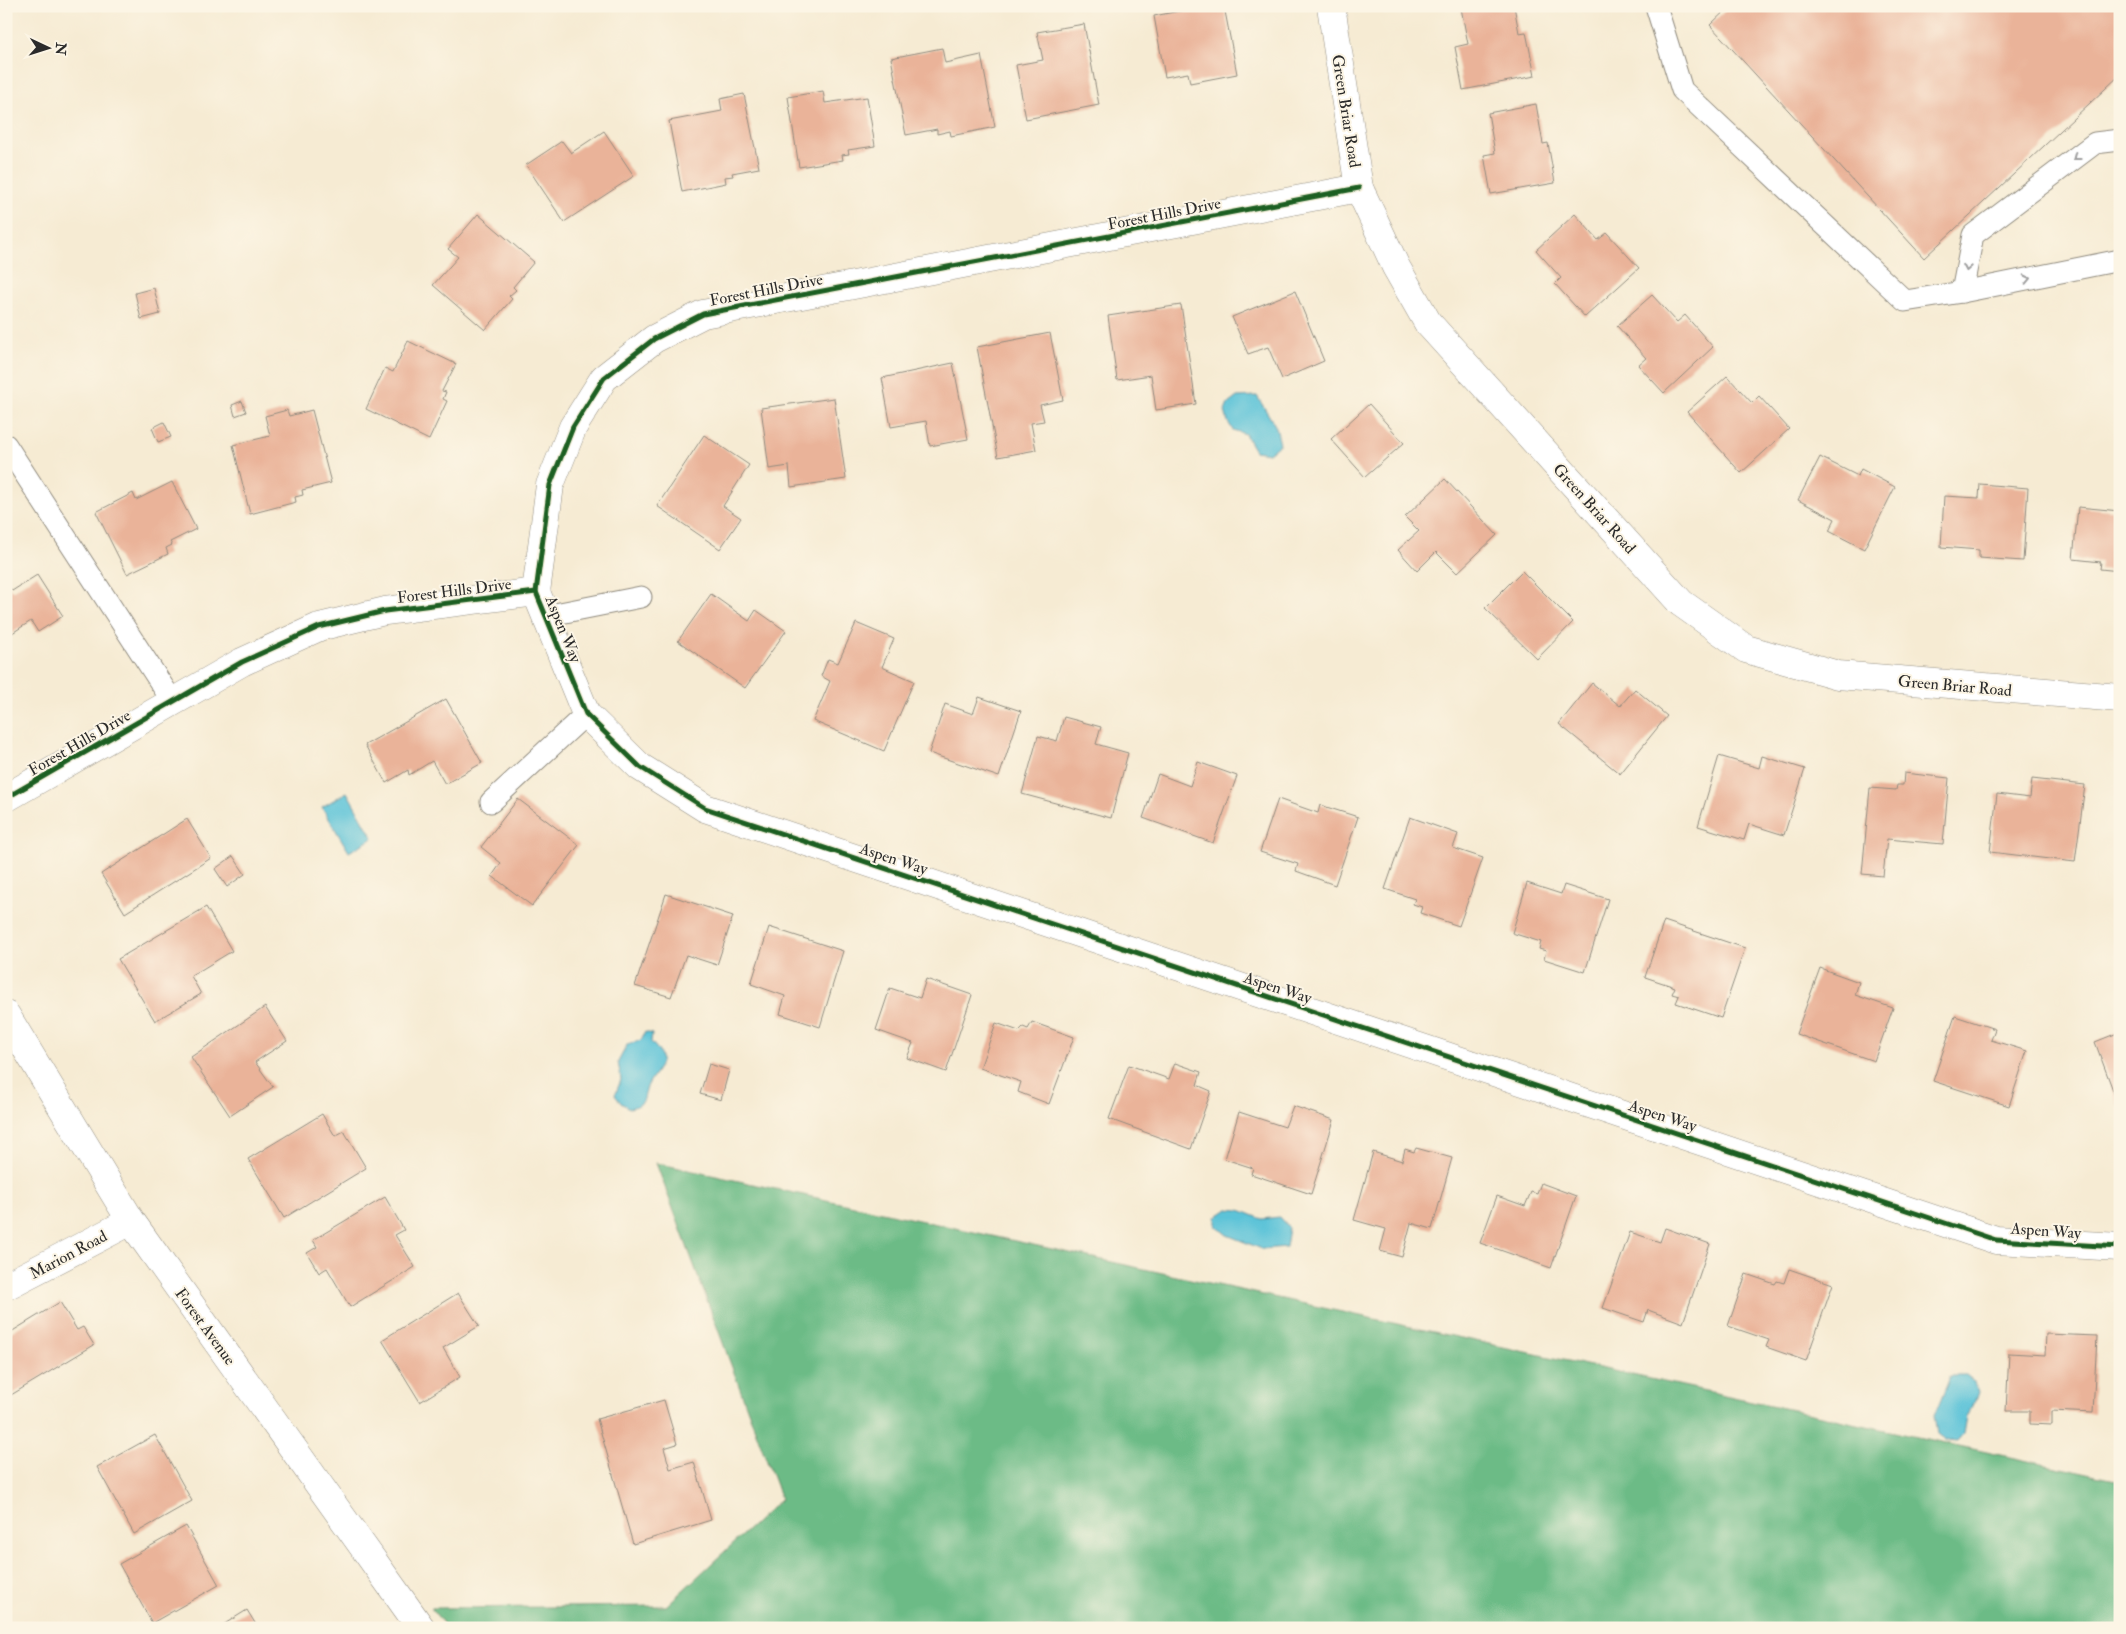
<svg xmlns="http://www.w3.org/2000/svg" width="2126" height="1634" viewBox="0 0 2126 1634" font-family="'IM FELL Double Pica',serif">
  <rect width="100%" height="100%" fill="#fcf5e5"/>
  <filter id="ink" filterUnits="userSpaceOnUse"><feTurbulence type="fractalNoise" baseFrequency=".02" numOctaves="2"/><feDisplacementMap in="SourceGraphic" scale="10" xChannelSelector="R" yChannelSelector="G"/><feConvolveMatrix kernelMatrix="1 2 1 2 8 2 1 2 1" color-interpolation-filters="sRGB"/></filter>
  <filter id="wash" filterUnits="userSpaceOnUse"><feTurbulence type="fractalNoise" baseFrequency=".0096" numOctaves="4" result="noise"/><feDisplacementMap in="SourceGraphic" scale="20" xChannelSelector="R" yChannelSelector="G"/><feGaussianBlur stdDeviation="1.12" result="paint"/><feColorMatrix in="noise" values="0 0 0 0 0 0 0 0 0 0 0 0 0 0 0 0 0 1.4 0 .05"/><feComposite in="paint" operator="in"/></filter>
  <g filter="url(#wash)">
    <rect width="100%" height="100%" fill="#f6ebd3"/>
    <!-- forest -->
    <polygon fill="#6cbb86" stroke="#4c7358" points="656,1163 2120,1481 2120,1628 447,1628 431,1608 666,1606 781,1499"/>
    <!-- water -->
    <g fill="#5bc3d8" stroke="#437782">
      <polygon points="1257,396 1276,427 1280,444 1269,453 1255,451 1245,434 1233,430 1228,422 1225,411 1228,404 1237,397"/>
      <polygon points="347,792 373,838 349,852 322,807"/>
      <path d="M 645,1032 L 652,1034 L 651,1042 C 669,1060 660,1065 649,1083 C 641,1096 650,1104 629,1108 L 621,1103 L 615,1095 L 621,1080 L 618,1062 L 627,1045 L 641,1040 Z"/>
      <polygon points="1228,1209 1240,1210 1262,1219 1279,1217 1289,1228 1286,1247 1262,1249 1227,1235 1216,1226 1216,1217"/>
      <polygon points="1950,1376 1966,1376 1975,1383 1978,1392 1973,1406 1966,1416 1963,1434 1957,1441 1945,1440 1937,1434 1934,1416"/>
    </g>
    <g id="blocks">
      <!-- building -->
      <g fill="#eab399">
        <polygon points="1205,6 1224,6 1237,74 1190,83 1188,73 1165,77 1154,16"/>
        <polygon points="1471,6 1514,6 1519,33 1526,32 1535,76 1463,90 1455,47 1468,44 1461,8"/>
        <polygon points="1730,6 2118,6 2120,75 1924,258 1710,25"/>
        <polygon points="1084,24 1099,105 1026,119 1016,65 1043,60 1037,32"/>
        <polygon points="942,48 945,63 981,55 995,127 951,136 950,131 937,134 937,129 906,135 891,58"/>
        <polygon points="823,91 825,103 867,97 875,146 848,150 849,154 842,155 843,160 799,167 788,97"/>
        <polygon points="744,94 759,168 732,173 733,176 725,177 726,183 682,192 669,121 722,111 720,99"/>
        <polygon points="1536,104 1543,144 1548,143 1555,183 1491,194 1484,155 1495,153 1488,113"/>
        <polygon points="604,131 634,176 564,222 526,165 562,141 571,153"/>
        <polygon points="478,214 534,262 513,287 516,290 509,296 512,299 485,330 433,285 458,257 448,249"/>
        <polygon points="1575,214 1598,240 1607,233 1639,268 1585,317 1555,284 1561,278 1536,250"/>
        <polygon points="154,288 160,314 141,319 135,293"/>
        <polygon points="1295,291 1324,361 1282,379 1268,347 1248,354 1232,317"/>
        <polygon points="1652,295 1677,322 1685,315 1713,347 1664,393 1638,365 1646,358 1617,326"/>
        <polygon points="1181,305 1196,404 1156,410 1151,375 1117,380 1108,316"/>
        <polygon points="1050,333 1063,400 1040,405 1044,421 1031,423 1036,450 998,457 977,347"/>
        <polygon points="408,341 456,364 442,391 446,392 443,399 447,401 429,440 366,409 385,368 393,372"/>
        <polygon points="953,363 968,439 930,446 926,421 891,427 882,378"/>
        <polygon points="1727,376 1752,403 1759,396 1789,429 1741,473 1687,412"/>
        <polygon points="834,398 846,479 791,487 789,466 769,469 761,408"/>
        <polygon points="242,401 246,412 235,416 232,405"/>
        <polygon points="1369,404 1404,443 1365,477 1331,439"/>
        <polygon points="287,410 289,416 312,410 331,483 302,490 303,495 295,497 296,502 250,514 233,445 270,436 265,416"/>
        <polygon points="164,422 171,437 158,442 152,428"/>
        <polygon points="704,435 749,465 723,506 741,518 720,549 657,506"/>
        <polygon points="1820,457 1858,476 1861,469 1895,487 1864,549 1829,531 1835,519 1798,500"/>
        <polygon points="1445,479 1497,535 1457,573 1436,552 1417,571 1398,550 1419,531 1405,517"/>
        <polygon points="172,482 196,529 170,542 172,545 166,548 168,554 127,574 96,512 133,493 136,500"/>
        <polygon points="1980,484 2028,488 2023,561 1979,558 1979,550 1941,547 1944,496 1979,498"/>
        <polygon points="2078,507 2120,511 2120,571 2100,569 2101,562 2073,559"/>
        <polygon points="1522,571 1573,622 1537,659 1485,608"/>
        <polygon points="37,575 63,616 38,632 31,621 6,637 6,583 12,591"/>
        <polygon points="711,594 749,621 756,610 786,631 745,688 678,641"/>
        <polygon points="856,623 894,639 882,667 914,681 884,751 813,721 830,681 821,676 828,659 838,663"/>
        <polygon points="1592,683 1620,706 1635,689 1667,716 1620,774 1559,724"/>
        <polygon points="979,697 1021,711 999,777 929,753 945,704 973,714"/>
        <polygon points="446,699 482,763 445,784 432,761 409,775 408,770 386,783 365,745"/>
        <polygon points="1064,717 1101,727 1096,744 1128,753 1111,818 1022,794 1038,736 1057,741"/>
        <polygon points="1719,756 1759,768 1762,756 1805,769 1784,835 1749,824 1744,840 1698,826"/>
        <polygon points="1198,762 1237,776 1213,843 1143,818 1158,774 1190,786"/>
        <polygon points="1904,773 1949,778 1943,844 1887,839 1883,876 1862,874 1870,788 1896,790 1897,785 1903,785"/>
        <polygon points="2032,779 2085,785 2075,862 1990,852 1997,794 2030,798"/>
        <polygon points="518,799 579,845 532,906 492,876 501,863 481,847"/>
        <polygon points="1278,799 1318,813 1320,805 1358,817 1335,885 1296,871 1298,864 1260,852"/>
        <polygon points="1410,817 1458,834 1453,848 1483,858 1459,926 1420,913 1422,907 1413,904 1415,899 1385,889"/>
        <polygon points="187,819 211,858 125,913 101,874"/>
        <polygon points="233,856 245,874 227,887 215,869"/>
        <polygon points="1527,883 1561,894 1564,885 1608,899 1585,972 1544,959 1546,951 1539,949 1541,942 1512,933"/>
        <polygon points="666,894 733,916 717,965 686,955 671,997 635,986"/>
        <polygon points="206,907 232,951 191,976 201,994 155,1021 118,959"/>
        <polygon points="1664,921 1745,948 1721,1018 1676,1003 1679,996 1672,994 1675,987 1645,977"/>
        <polygon points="769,927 843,951 820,1027 780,1014 785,996 751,984"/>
        <polygon points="1820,968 1859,982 1855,995 1893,1008 1874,1061 1796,1034"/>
        <polygon points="926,979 972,995 946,1072 907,1058 913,1043 876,1030 890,988 920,998"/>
        <polygon points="265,1007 287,1041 255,1062 273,1087 230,1116 191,1057"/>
        <polygon points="1955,1016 1995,1029 1991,1040 2027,1051 2009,1106 1933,1081"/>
        <polygon points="1032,1022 1074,1037 1049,1104 1018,1092 1021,1082 980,1068 996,1023 1019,1031 1023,1027 1028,1029"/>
        <polygon points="2120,1032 2120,1109 2095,1042"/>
        <polygon points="1175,1063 1201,1072 1197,1085 1211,1091 1191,1149 1109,1119 1129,1065 1169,1079"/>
        <polygon points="709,1064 729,1070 721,1100 700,1094"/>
        <polygon points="1293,1106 1334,1120 1311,1194 1251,1174 1253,1168 1225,1159 1239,1112 1285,1127"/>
        <polygon points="322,1114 335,1136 344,1131 366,1168 284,1218 248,1159"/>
        <polygon points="1416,1148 1452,1158 1432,1229 1411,1223 1402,1257 1380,1251 1386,1229 1354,1220 1373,1152 1402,1161 1405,1149 1414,1152"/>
        <polygon points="1541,1183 1576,1196 1551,1268 1480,1243 1497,1196 1525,1206 1531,1192 1537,1194"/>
        <polygon points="385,1197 404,1230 395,1235 415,1267 350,1307 327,1268 319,1273 307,1253 317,1247 313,1240"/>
        <polygon points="1665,1228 1710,1244 1683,1323 1648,1310 1644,1322 1603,1308 1630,1232 1660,1242"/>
        <polygon points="1789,1269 1833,1284 1806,1361 1766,1347 1769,1340 1728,1326 1746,1274 1775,1284 1777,1281 1784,1283"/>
        <polygon points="458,1293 479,1326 443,1348 460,1377 420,1402 382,1340"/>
        <polygon points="60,1302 77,1330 83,1327 94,1345 6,1398 6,1370 10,1368 6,1362 6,1335"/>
        <polygon points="2046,1334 2097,1336 2093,1413 2052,1411 2052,1425 2030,1424 2030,1411 2006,1411 2009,1353 2045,1355"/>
        <polygon points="664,1400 677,1444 664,1448 670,1469 694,1462 711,1520 633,1544 597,1419"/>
        <polygon points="155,1435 192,1501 134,1534 97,1467"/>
        <polygon points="186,1526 219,1585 152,1623 119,1564"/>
        <polygon points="247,1610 258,1628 218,1628"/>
      </g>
    </g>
  </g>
  <g filter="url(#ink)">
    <use href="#blocks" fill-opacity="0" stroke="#908b7f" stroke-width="1"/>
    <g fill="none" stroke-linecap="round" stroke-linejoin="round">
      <defs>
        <g id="service">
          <polyline points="1656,6 1682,90 1905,301 1962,292 2120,260"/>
          <polyline points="1962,292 1973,235 2095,143 2120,140"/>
          <polyline points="6,445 173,702"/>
          <polyline points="545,616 641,597"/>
          <polyline points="491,802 586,714"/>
        </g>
        <g id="minor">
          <polyline points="1331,6 1359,188 1396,267 1428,323 1681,603 1746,649 1838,675 2120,698"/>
          <polyline points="536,592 586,714 640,767 705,808 1996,1240 2120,1247"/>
          <polyline points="6,798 242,662 319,627 385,611 536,592 550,485 573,427 604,378 654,339 703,314 1359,188"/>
          <polyline points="6,1015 131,1221 421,1628"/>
          <polyline points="6,1286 131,1221"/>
        </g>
      </defs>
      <!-- service casing -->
      <use href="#service" stroke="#908b7f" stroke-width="23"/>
      <!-- minor casing -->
      <use href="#minor" stroke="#908b7f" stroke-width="29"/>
      <!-- service -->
      <use href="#service" stroke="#fff" stroke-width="21"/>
      <!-- minor -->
      <use href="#minor" stroke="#fff" stroke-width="28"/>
      <defs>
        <g id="cycleway">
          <polyline points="536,592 586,714 640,767 705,808 1996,1240 2120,1247"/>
          <polyline points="6,798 242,662 319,627 385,611 536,592 550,485 573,427 604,378 654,339 703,314 1359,188"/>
        </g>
      </defs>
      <!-- cycleway casing -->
      <use href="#cycleway" stroke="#fcf5e5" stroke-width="8"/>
      <!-- cycleway -->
      <use href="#cycleway" stroke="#1b5e20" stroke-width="5"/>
    </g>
    <!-- one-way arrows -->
    <defs><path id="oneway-chevron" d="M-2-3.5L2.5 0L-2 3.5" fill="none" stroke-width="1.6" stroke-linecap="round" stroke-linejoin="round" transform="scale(1.25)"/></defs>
    <g stroke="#a0a0a0">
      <use href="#oneway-chevron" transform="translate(2076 157) rotate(143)"/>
      <use href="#oneway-chevron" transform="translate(1967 268) rotate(100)"/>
      <use href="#oneway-chevron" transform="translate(2027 279) rotate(-12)"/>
    </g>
  </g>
  <g text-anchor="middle" stroke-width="4" stroke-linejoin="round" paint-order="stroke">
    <!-- street labels -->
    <g font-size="16" fill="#2b2b2b" stroke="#fcf5e5">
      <text transform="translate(1347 111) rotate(81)" y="6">Green Briar Road</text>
      <text transform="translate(1164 213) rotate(-11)" y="6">Forest Hills Drive</text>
      <text transform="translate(766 289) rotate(-11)" y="6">Forest Hills Drive</text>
      <text transform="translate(1595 508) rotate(48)" y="6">Green Briar Road</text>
      <text transform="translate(454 590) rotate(-7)" y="6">Forest Hills Drive</text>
      <text transform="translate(564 629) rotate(68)" y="6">Aspen Way</text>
      <text transform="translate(1955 685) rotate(5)" y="6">Green Briar Road</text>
      <text transform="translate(79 742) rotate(-30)" y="6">Forest Hills Drive</text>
      <text transform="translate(894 858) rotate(18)" y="6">Aspen Way</text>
      <text transform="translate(1278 987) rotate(18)" y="6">Aspen Way</text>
      <text transform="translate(1663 1115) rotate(18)" y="6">Aspen Way</text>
      <text transform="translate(2046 1230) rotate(4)" y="6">Aspen Way</text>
      <text transform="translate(68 1254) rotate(-28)" y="6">Marion Road</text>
      <text transform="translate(206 1326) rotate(54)" y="6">Forest Avenue</text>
    </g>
  </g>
  <!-- margin -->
  <rect width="2126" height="1634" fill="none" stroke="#fcf5e5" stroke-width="25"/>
  <!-- north arrow -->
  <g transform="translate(48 48) rotate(94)" stroke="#fcf5e5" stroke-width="4" paint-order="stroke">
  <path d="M0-4L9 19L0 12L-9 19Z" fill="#2b2b2b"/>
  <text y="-8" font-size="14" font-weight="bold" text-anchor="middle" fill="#2b2b2b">N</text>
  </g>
</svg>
